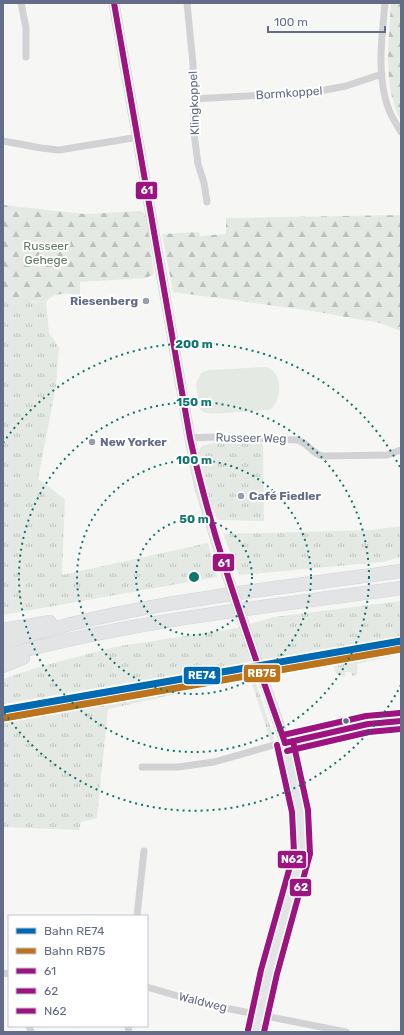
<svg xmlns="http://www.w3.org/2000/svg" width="404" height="1035" viewBox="0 0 404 1035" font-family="Rubik,sans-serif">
  <defs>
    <pattern id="grass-tufts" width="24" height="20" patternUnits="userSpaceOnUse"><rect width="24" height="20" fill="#e4eae3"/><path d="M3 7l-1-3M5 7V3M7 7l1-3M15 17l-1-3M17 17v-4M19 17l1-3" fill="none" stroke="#bcc2be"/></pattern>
    <pattern id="forest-firs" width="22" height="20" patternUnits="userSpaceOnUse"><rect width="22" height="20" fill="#e4eae3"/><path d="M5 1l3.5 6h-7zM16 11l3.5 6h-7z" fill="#bcc2be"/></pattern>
  </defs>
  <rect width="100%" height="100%" fill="#f6f7f5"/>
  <!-- grass -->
  <g fill="url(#grass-tufts)">
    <polygon points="3,300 46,302 49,333 59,347 56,386 38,479 65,499 62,575 208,543 217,577 3,615"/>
    <polygon points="215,442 263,444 264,521 217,520 210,503 198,452 202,446"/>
    <polygon points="401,526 401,557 382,562 239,575 223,534 372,530"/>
    <polygon points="401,601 401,636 3,704 3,679 39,667 114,647 237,628 274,617"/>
    <polygon points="401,647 401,654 357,664 358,669 356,675 352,676 351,672 345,672 345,676 342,677 341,674 336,674 331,659"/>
    <polygon points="251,674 255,680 274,738 271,742 250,678 108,709 97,818 81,822 79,830 3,827 3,716"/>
  </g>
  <!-- forest -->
  <g fill="url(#forest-firs)">
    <path d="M 391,3 L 401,3 L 401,121 C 382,85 389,42 391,3 Z"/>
    <path d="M 3,205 L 85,214 L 141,211 L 146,215 L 154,274 L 146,278 L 80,282 L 80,294 C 68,294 54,291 46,302 L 3,300 Z"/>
    <polygon points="401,215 401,331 380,323 312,311 173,292 162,234 199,232 200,236 226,234 226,218"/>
  </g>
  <!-- garden -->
  <path fill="#e4eae3" d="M 266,367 C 284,372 282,400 270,410 L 211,414 L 203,412 L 199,408 L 196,383 L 201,373 L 208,370 Z"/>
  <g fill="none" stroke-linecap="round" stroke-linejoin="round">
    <defs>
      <g id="secondary">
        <polyline points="114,3 190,438 199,484 221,557"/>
        <path d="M 256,1032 C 264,998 271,965 281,932 C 288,905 302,871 303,844 C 304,789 279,724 261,673"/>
      </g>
      <g id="highway">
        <polyline points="3,630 50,622"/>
        <path d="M 3,643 C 132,602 267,590 401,571"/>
        <path d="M 3,656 C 133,620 268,607 401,588"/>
        <polyline points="3,666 23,658"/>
      </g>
    </defs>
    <!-- secondary casing -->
    <use href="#secondary" stroke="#d4d5d7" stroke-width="11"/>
    <!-- highway casing -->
    <use href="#highway" stroke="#d2d4d4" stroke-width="14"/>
    <!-- street -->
    <g stroke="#d2d2d4" stroke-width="7">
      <polyline points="21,3 26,28 26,57"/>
      <polyline points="187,3 193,64 194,133 198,164 204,183 207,202"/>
      <path d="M 385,3 C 382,37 376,77 389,110 C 392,118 397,125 401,132"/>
      <polyline points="193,99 315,92 346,86 382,74"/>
      <polyline points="3,141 41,148 59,150 139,137"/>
      <path d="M 190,438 L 213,437 L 297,440 C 308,442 313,456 324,456 L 387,455 L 401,450"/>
      <polyline points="142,767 178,767 214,762 295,739 387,721 401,721"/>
      <polyline points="137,916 144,851"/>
      <polyline points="3,973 9,974"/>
      <polyline points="147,987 205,1004 346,1032"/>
      <polyline points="29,1026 31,1032"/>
      <polyline points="128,1026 129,1032"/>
    </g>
    <!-- secondary -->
    <use href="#secondary" stroke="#e3e4e5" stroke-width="10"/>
    <!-- highway -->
    <use href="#highway" stroke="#e3e4e5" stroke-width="13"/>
    <defs>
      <polyline id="secondary-bridge" points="221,557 261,673"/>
    </defs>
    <!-- secondary-bridge casing -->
    <use href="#secondary-bridge" stroke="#d4d5d7" stroke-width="11" stroke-linecap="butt"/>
    <!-- secondary-bridge -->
    <use href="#secondary-bridge" stroke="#e3e4e5" stroke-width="10"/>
    <defs>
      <g id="bus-1">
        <path d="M 114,3 L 190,438 C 213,543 250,642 285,743"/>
        <polyline points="285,743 368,724 401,721"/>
      </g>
      <g id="bus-2">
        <polyline points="287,751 369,732 401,729"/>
        <polyline points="264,1032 277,974 310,854 308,810 293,741"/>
      </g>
      <g id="bus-3">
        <polyline points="283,735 366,716 400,713"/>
        <polyline points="248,1030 261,970 294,852 292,812 277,745"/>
      </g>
    </defs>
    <!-- bus-1 casing -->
    <use href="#bus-1" stroke="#fff" stroke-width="9"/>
    <!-- bus-2 casing -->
    <use href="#bus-2" stroke="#fff" stroke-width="9"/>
    <!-- bus-3 casing -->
    <use href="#bus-3" stroke="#fff" stroke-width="9"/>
    <!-- bus-1 -->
    <use href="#bus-1" stroke="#9d1380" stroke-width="6"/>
    <!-- bus-2 -->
    <use href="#bus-2" stroke="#9d1380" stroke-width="6"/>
    <!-- bus-3 -->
    <use href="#bus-3" stroke="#9d1380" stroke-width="6"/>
    <defs>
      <polyline id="rail-1" points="3,710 401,641"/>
      <polyline id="rail-2" points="4,718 401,649"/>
    </defs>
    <!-- rail-1 casing -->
    <use href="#rail-1" stroke="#fff" stroke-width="10"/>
    <!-- rail-2 casing -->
    <use href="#rail-2" stroke="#fff" stroke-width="10"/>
    <!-- rail-1 -->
    <use href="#rail-1" stroke="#0069b4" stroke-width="7"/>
    <!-- rail-2 -->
    <use href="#rail-2" stroke="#bb741b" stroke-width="7"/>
  </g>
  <!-- distance rings -->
  <g fill="none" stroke="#0f766e" stroke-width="2" stroke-dasharray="2 4">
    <circle cx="194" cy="577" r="58"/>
    <circle cx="194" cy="577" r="117"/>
    <circle cx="194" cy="577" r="175"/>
    <path d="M401 685A233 233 0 0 1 3 711M3 443A233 233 0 0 1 401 469"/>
  </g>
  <!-- markers -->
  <g fill="#979dae" stroke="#fff" stroke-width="1.5">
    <circle cx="146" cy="301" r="4"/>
    <circle cx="92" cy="442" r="4"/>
    <circle cx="241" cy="496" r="4"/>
  </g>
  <circle fill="#646d88" stroke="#fff" stroke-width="1.5" cx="346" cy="721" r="3.5"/>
  <g text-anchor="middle" stroke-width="4" stroke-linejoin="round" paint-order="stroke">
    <!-- street labels -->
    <g font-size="12" fill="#646d88" stroke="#fff">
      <text transform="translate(289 93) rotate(-4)" y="4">Bormkoppel</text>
      <text transform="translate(194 103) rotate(-92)" y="4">Klingkoppel</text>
      <text transform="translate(251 438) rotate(1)" y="4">Russeer Weg</text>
      <text transform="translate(203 1002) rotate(14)" y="4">Waldweg</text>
    </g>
    <!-- park labels -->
    <g font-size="12" fill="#607a63" stroke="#fff">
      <text x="46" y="250">Russeer<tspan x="46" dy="14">Gehege</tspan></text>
    </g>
    <!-- poi labels -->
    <g font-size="12" font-weight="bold" fill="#646d88" stroke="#fff" text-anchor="start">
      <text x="138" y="305" text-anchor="end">Riesenberg</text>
      <text x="100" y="446">New Yorker</text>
      <text x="249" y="500">Café Fiedler</text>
    </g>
  </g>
  <circle cx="194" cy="577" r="6" fill="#0f766e" stroke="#fff" stroke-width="2"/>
  <g font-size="12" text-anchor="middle" font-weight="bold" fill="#0f766e" stroke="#fff" stroke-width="4" stroke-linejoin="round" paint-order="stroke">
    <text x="194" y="348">200 m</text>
    <text x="194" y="406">150 m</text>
    <text x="194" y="464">100 m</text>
    <text x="194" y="523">50 m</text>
  </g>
  <g stroke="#fff" stroke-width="1.5">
    <rect x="135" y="181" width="23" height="19" rx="4" fill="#9d1380"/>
    <rect x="212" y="553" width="23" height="19" rx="4" fill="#9d1380"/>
    <rect x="243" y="664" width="38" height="19" rx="4" fill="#bb741b"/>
    <rect x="183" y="666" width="38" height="19" rx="4" fill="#0069b4"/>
    <rect x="277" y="850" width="30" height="19" rx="4" fill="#9d1380"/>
    <rect x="289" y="878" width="23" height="19" rx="4" fill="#9d1380"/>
  </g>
  <g font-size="11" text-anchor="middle" font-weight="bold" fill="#fff">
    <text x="147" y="194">61</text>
    <text x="224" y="567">61</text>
    <text x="262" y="677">RB75</text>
    <text x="202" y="679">RE74</text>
    <text x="292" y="863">N62</text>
    <text x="301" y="891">62</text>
  </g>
  <!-- border -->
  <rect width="404" height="1035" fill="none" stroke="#646d88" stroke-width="8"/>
  <!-- legend -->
  <rect x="8" y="915" width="140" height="112" fill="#ffffff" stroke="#c1c5cf"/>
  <rect x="16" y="928" width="20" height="6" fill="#0069b4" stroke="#c1c5cf"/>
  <text x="44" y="935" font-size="12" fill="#646d88">Bahn RE74</text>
  <rect x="16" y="948" width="20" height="6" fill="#bb741b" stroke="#c1c5cf"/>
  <text x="44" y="955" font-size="12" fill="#646d88">Bahn RB75</text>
  <rect x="16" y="968" width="20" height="6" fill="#9d1380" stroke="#c1c5cf"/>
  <text x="44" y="975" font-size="12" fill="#646d88">61</text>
  <rect x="16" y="988" width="20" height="6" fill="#9d1380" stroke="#c1c5cf"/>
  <text x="44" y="995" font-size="12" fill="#646d88">62</text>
  <rect x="16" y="1008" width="20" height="6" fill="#9d1380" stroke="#c1c5cf"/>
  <text x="44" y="1015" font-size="12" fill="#646d88">N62</text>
  <!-- scale -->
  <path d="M268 26v6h117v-6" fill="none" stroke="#646d88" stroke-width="2"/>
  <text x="274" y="26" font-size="12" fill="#646d88" stroke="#ffffff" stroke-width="3" paint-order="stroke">100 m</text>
</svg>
